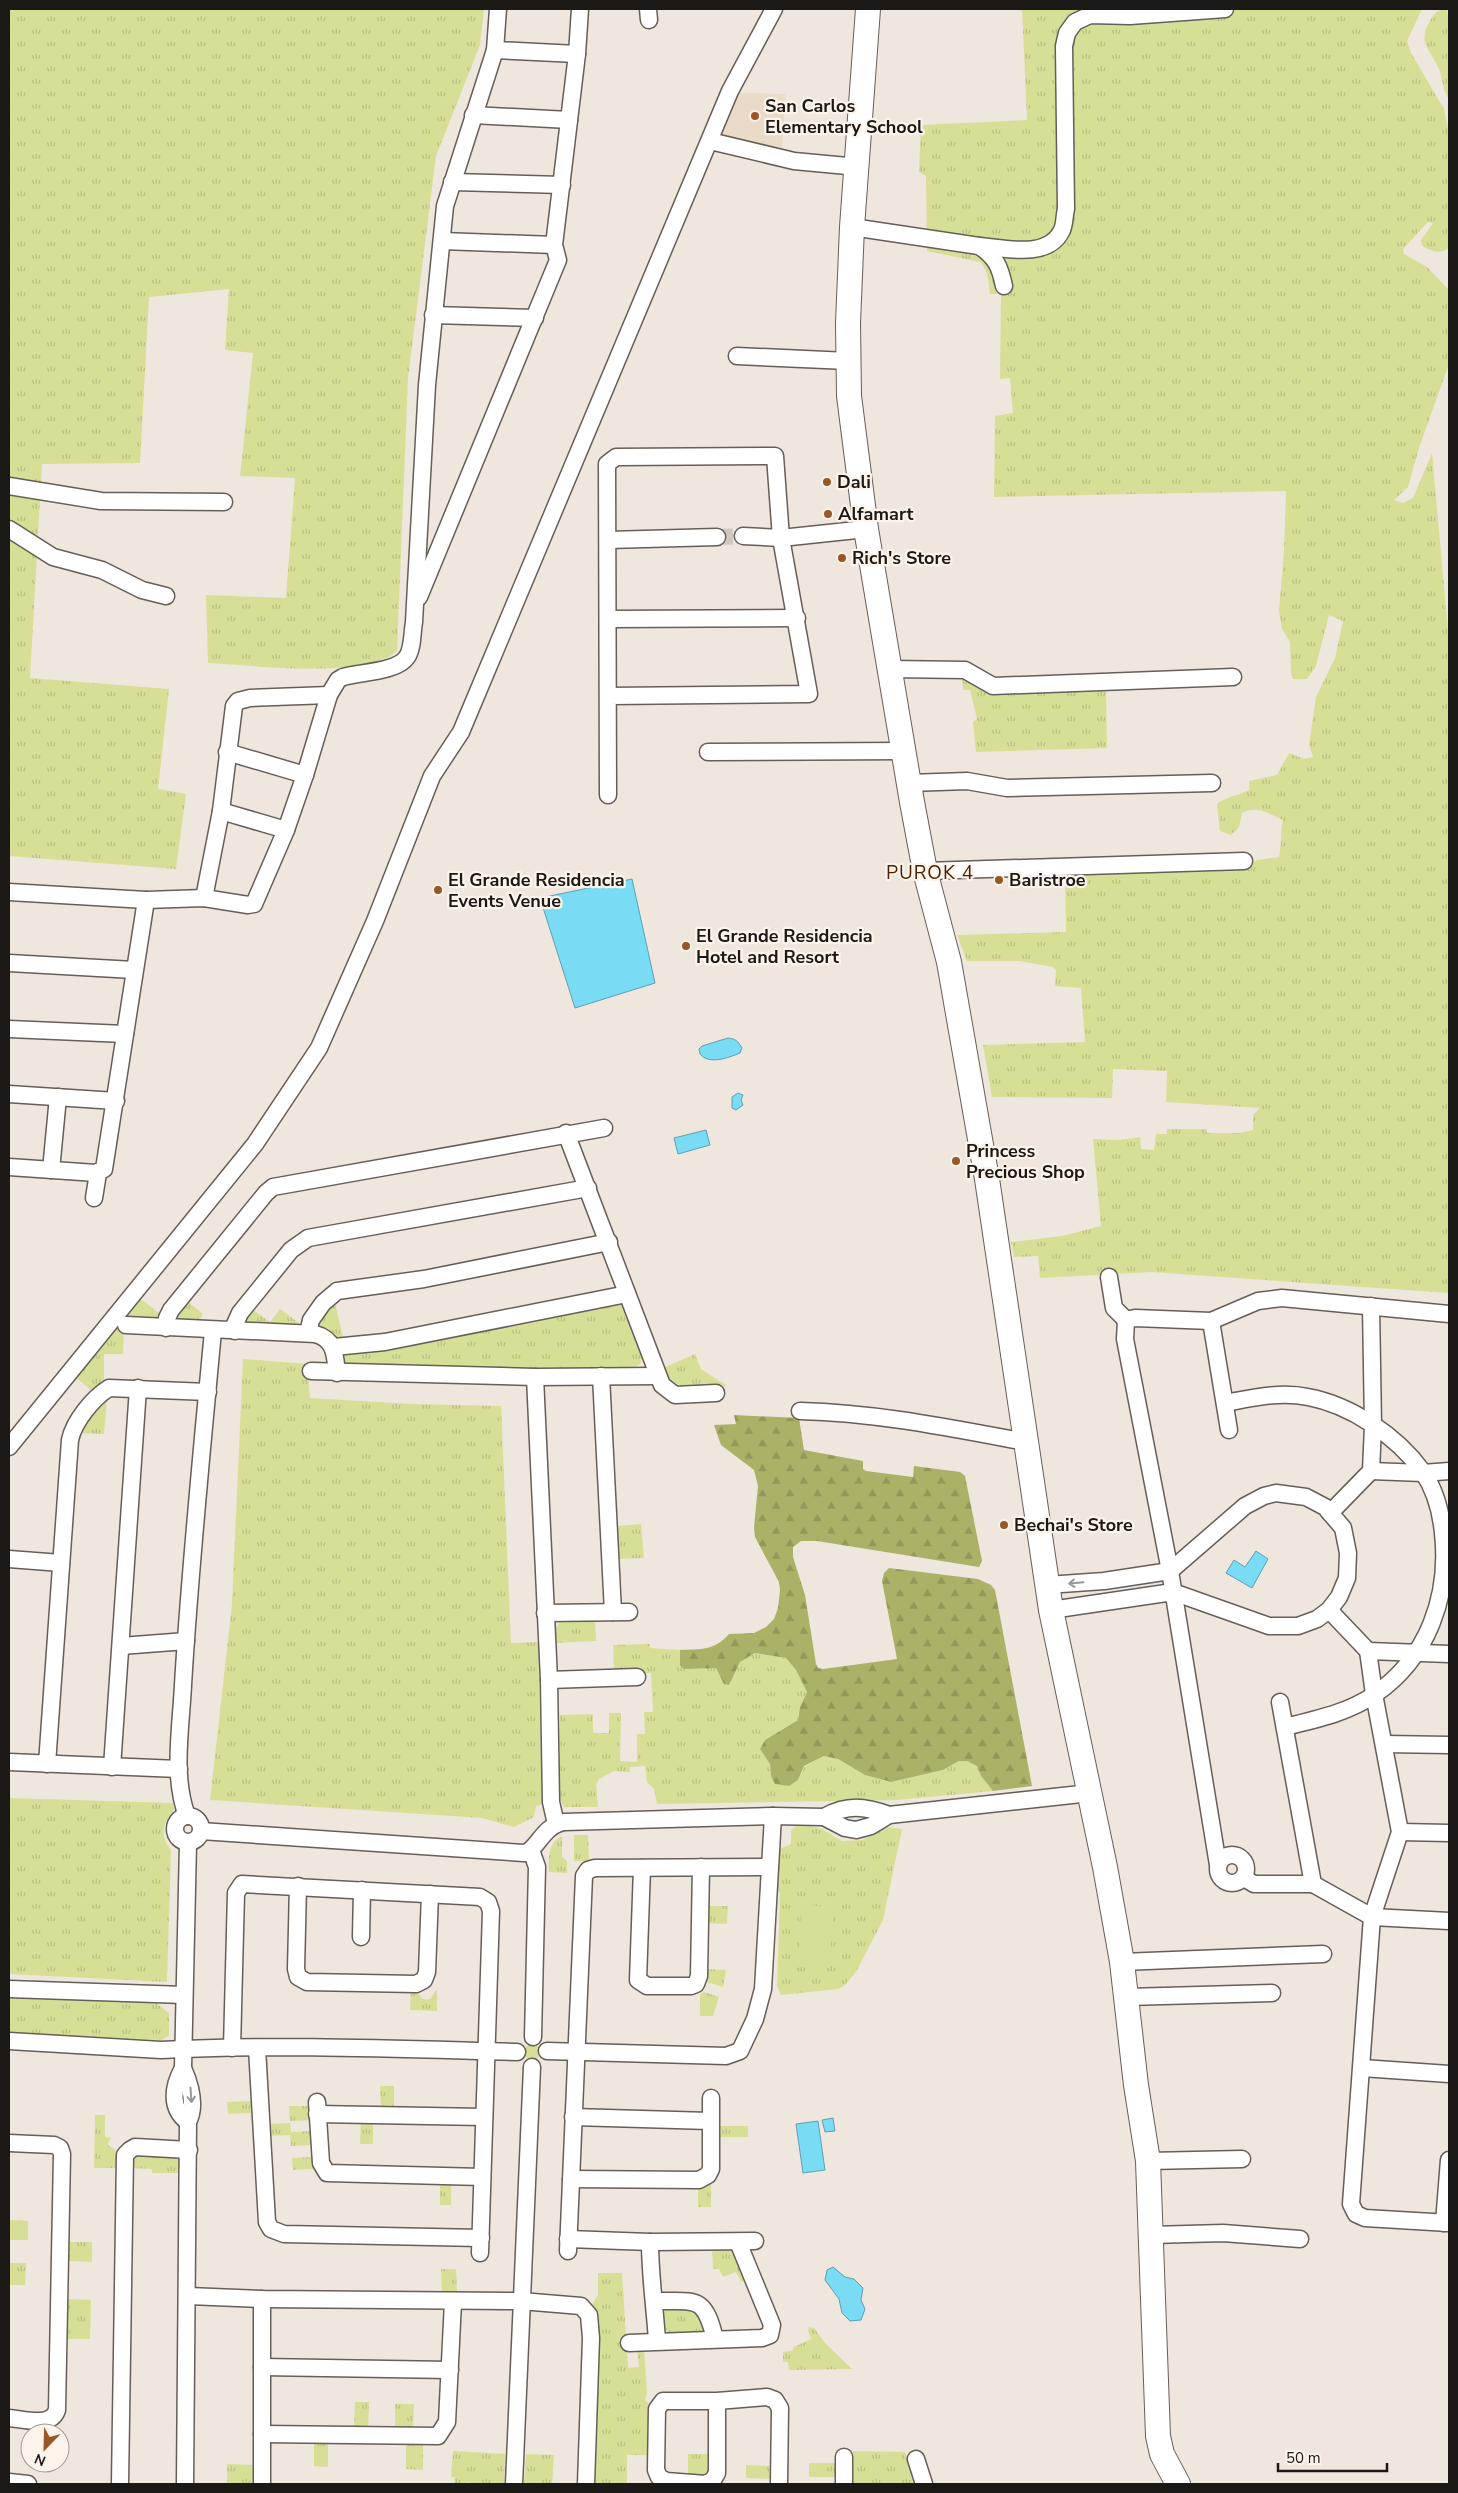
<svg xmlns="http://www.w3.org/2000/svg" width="1458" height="2493" viewBox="0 0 1458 2493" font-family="'Nunito Sans',sans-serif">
  <defs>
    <pattern id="grass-tufts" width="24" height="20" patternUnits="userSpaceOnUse" patternTransform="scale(1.25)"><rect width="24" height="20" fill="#d7df97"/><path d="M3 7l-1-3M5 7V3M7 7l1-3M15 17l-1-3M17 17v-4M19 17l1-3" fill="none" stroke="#b8bf81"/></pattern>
    <pattern id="forest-firs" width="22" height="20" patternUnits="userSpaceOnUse" patternTransform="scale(1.25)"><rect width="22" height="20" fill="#abb268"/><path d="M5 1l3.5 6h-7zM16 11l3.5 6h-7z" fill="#939859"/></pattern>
  </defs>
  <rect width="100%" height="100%" fill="#efe6de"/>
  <!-- education -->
  <polygon fill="#e9dbc8" points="735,93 785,94 782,153 717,139"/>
  <!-- grass -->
  <g fill="url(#grass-tufts)">
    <path d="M 9,9 L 484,9 L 480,45 L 436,156 L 408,378 L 397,651 C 365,680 252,665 208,663 L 206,595 L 286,598 L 295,478 L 240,476 L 253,353 L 225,350 L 229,289 L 149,297 L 140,463 L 42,464 L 30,678 L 169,689 L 158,789 L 186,794 L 176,869 L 9,856 Z"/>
    <path d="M 1022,9 L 1422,9 L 1407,41 L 1411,53 L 1444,109 L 1449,133 L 1449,248 C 1439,255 1432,251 1422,246 L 1421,240 L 1433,223 L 1428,222 L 1403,249 L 1404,254 L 1427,267 L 1449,290 L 1449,364 L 1419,448 L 1408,487 L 1394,500 L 1403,503 L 1413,498 L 1432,453 L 1449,642 L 1449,1293 L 1151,1272 L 1040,1278 L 1038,1256 L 1014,1257 L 1011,1242 L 1062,1236 L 1101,1226 L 1093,1139 L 1119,1140 L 1140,1137 L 1141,1149 L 1154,1150 L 1156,1134 L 1167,1134 L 1167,1129 L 1206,1129 L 1207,1133 L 1239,1133 L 1253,1130 L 1253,1115 L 1260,1108 L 1166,1102 L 1167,1071 L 1113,1069 L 1112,1098 L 992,1097 L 983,1045 L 1085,1042 L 1081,988 L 1055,986 L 1056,970 L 1053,967 L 1019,961 L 967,961 L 957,935 L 1066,932 L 1065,871 L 1251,864 L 1257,860 L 1279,857 C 1282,844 1280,832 1283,820 C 1269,814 1257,805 1242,813 L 1239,827 L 1231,835 L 1220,831 L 1217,804 C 1227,796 1238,796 1249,790 L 1249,781 L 1277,775 L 1289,753 L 1304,759 L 1313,757 L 1309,744 L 1316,697 L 1335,658 L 1343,621 L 1329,615 L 1316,666 L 1307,679 L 1293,679 L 1291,674 L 1290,642 L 1282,629 L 1279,610 L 1284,552 L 1286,491 L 994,497 L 995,416 L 1013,413 L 1010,378 L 1000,379 L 1001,294 L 990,294 C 988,282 989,270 980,262 L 927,251 L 926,176 L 919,172 L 921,125 L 1027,120 Z"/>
    <path d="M 1447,9 L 1449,28 L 1449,99 C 1442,90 1443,79 1439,69 C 1430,48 1416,43 1431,19 C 1435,12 1439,9 1447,9 Z"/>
    <polygon points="962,675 972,678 1106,687 1107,748 976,752 973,722 977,719 970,690 963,690"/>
    <polygon points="138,1297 159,1313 156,1319 123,1316"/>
    <polygon points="334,1299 344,1342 339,1341 319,1327 320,1320"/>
    <polygon points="187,1301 203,1314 198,1321 178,1320 177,1318"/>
    <polygon points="616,1303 624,1306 643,1355 640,1364 632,1369 356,1368 342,1362 344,1353"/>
    <polygon points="252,1309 270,1322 280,1309 299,1323 297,1326 248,1323 246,1318"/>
    <polygon points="113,1328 124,1329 123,1354 104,1354 104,1382 93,1392 74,1376"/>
    <path d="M 695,1354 L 701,1369 L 727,1386 C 702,1387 676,1395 663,1368 Z"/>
    <polygon points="243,1359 307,1364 310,1398 411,1404 501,1406 511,1643 538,1642 542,1804 536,1806 534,1817 514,1827 482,1818 210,1800 232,1604"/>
    <polygon points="107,1398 104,1434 80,1433 103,1402"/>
    <polygon points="641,1524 644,1558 619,1559 617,1526"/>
    <polygon points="595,1620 596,1641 554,1643 554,1630 560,1622"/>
    <polygon points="650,1644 650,1648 680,1650 680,1665 716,1668 724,1684 729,1685 740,1662 755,1653 786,1658 796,1670 807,1692 800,1707 798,1720 765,1740 760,1749 770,1764 771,1776 798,1780 804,1767 824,1756 838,1759 865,1775 891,1782 943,1770 959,1761 967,1761 977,1766 981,1776 993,1791 897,1800 657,1804 654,1789 647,1782 645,1766 630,1767 630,1772 614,1771 599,1779 596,1785 598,1807 564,1807 559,1797 560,1715 593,1714 593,1733 609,1733 609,1713 621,1713 620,1761 637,1762 637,1734 645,1734 644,1712 653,1712 651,1673 614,1674 613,1645"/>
    <path d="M 9,1798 L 173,1803 L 174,1810 C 162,1821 160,1838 171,1850 L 167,1982 L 9,1974 Z"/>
    <polygon points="796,1826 811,1826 824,1830 842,1841 862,1840 887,1827 902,1829 883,1920 856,1972 844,1986 838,1989 781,1995 777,1986 780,1893 775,1888 777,1850 791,1844 791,1831"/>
    <polygon points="574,1835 588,1835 589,1861 574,1861"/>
    <path d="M 562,1836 L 562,1857 L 567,1861 L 567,1873 L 549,1872 C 549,1858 547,1843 562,1836 Z"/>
    <polygon points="708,1906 728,1906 727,1924 707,1923"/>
    <polygon points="707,1969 726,1970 723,1987 706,1982"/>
    <path d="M 411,1989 L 418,1992 L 421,1998 C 433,2003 431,1994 437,1990 L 437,2011 L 410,2010 Z"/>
    <polygon points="704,1992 719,1997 713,2016 700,2016 700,1994"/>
    <polygon points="9,1998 156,2003 169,2013 169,2036 161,2040 9,2034"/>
    <circle cx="532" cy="2052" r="8"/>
    <polygon points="380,2086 394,2086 394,2108 381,2108"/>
    <polygon points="252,2101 252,2113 228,2114 227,2102"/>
    <polygon points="289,2106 311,2106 312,2120 290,2121"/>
    <polygon points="95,2115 105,2115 105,2137 111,2138 107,2144 118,2152 118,2168 94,2168"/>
    <polygon points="361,2120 373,2121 373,2144 360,2144"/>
    <polygon points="290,2123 291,2132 312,2131 313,2145 291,2146 290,2135 270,2136 269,2124"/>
    <rect x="717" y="2126" width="31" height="11"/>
    <polygon points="136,2154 180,2157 180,2173 152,2173 152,2169 132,2168 132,2159"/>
    <polygon points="314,2157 314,2169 293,2170 292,2158"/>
    <rect x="440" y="2182" width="11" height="23"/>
    <rect x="698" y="2185" width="13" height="22"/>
    <polygon points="9,2220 28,2221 28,2240 9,2240"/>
    <polygon points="69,2242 92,2242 92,2262 69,2261"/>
    <polygon points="712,2249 733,2251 748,2279 741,2282 736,2272 723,2277 719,2269 713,2269"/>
    <polygon points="9,2263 26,2263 25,2285 9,2285"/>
    <polygon points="441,2269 456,2269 457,2294 442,2294"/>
    <polygon points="598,2273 622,2273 628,2368 639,2367 637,2348 644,2348 647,2393 645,2400 650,2405 650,2455 627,2455 627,2484 594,2484 598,2321 592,2305 598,2295"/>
    <polygon points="67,2299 91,2300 90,2339 66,2339"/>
    <polygon points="697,2307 705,2331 672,2334 662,2328 661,2312 663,2309"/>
    <polygon points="809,2327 814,2328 826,2344 852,2369 789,2370 788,2362 783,2362 783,2352 792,2351 794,2347 811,2339 808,2330"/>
    <polygon points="355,2402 369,2402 368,2430 354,2430"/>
    <polygon points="395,2404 414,2404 413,2429 395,2429"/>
    <polygon points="314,2443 328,2443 328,2467 314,2466"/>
    <polygon points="406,2445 423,2445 423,2470 406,2469"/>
    <polygon points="453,2451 505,2454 504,2484 471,2484 467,2482 465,2484 454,2484 455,2477 451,2477"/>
    <polygon points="853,2451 905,2452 916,2484 851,2484"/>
    <polygon points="526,2454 554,2455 552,2484 524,2484"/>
    <polygon points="688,2454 712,2454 709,2476 688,2476"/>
    <rect x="809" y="2463" width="27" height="14"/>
    <polygon points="227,2464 255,2465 255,2484 227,2484"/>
    <polygon points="746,2465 773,2466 773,2479 746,2478"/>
  </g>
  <!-- forest -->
  <path fill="url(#forest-firs)" d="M 734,1415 L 799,1418 L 804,1450 L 863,1461 L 863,1469 L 866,1471 L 913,1477 L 914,1466 L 960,1472 L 965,1476 L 982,1561 L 979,1567 L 817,1541 L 801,1541 L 793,1547 L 793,1557 L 805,1595 L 816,1664 L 818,1668 L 823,1669 L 897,1659 L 882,1581 L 884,1573 L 889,1568 L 978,1579 L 991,1585 L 995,1590 L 1032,1786 L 993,1791 L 981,1776 L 977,1766 L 967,1761 L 959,1761 L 943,1770 L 891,1782 L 865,1775 L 838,1759 L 824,1756 L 804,1766 L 798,1780 L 789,1786 L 775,1784 L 771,1776 L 770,1764 L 760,1749 L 765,1740 L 798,1720 L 800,1707 L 807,1692 L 796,1670 L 786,1658 L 755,1653 L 740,1662 L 729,1685 L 724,1684 L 716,1668 L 684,1669 L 680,1665 L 680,1650 C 701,1649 714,1651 729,1634 L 754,1633 L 766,1627 L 774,1619 L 778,1608 L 780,1590 L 779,1582 L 755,1537 L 754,1527 L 758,1486 L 754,1470 L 721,1445 L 714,1425 L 736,1424 Z"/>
  <!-- pitch -->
  <polygon fill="#d7df97" points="802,1905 833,1907 830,1968 799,1967"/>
  <!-- water -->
  <g fill="#7adbf4" stroke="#5ea0b1">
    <polygon points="632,879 655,983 575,1008 540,898"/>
    <path d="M 728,1038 C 736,1039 738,1041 742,1048 L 740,1053 C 728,1058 709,1065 700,1054 L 699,1049 L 702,1046 Z"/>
    <polygon points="738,1093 743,1095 741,1100 743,1105 736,1110 732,1108 732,1097"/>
    <polygon points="706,1130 710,1145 678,1154 674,1138"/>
    <polygon points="1256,1551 1268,1559 1252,1588 1226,1573 1234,1560 1245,1567"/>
    <polygon points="833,2118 835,2131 825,2132 822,2120"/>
    <polygon points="818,2121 825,2170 803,2173 796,2124"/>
    <polygon points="833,2267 845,2277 854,2279 863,2288 861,2300 865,2309 861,2320 850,2321 842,2313 839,2299 825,2280 827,2270"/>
  </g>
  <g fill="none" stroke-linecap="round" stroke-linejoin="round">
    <!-- street-tunnel -->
    <polyline stroke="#cfc7c0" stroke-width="16" stroke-dasharray="16 8" stroke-linecap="butt" points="717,537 743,536"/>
    <defs>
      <g id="street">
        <polyline points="648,9 649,20"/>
        <polyline points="495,50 577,54"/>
        <polyline points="473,115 569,120"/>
        <polyline points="710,141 794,161 858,167"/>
        <polyline points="452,182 562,185"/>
        <path d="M 852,227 L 979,246 C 996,257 1000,267 1004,286"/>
        <polyline points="442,241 554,245"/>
        <path d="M 979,246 C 1004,248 1047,259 1061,232 C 1065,226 1064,216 1066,209 L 1064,46 L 1067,33 L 1075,22 L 1090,15 L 1130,16 L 1225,9"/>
        <polyline points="433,315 535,318"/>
        <polyline points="737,356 848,361"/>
        <polyline points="9,486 101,501 224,502"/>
        <polyline points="9,529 53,557 102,570 142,590 166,596"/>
        <polyline points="743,536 781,538 866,529"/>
        <polyline points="608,540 717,537"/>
        <polyline points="419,597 558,260 554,245 577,54 580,9"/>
        <polyline points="608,619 797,618"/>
        <polyline points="890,669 965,670 993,686 1233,677"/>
        <polyline points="227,752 305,775"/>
        <polyline points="708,752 905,751"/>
        <polyline points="909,783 967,781 1007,788 1212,783"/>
        <polyline points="608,795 607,464 616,457 775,456 781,538 809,694 608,696"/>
        <polyline points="221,811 286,830"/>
        <polyline points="925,871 1244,861"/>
        <path d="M 9,892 L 146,900 L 204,898 L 248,905 L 254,904 L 286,830 L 305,775 L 329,695 L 338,680 L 343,677 C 360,672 397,672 407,657 C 413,648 412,633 414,622 L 427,385 L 445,206 L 495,50 L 498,9"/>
        <polyline points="204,898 221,811 234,706 238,701 250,698 329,695"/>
        <polyline points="9,963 134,970"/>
        <polyline points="9,1029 125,1034"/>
        <polyline points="9,1094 116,1101"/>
        <polyline points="566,1133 662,1385 675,1395 716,1393"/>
        <polyline points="9,1167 96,1173 104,1169 146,900"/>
        <polyline points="51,1170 58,1097"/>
        <polyline points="94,1198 98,1173"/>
        <polyline points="1109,1277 1114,1308 1126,1320 1125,1339 1170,1571 1218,1865"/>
        <polyline points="1126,1320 1135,1318 1211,1321 1258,1301 1282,1298 1449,1314"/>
        <polyline points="1211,1321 1229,1430"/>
        <path d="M 126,1325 L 315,1334 C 335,1339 335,1355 337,1373"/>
        <polyline points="166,1328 167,1318 171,1310 266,1193 273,1187 604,1128"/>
        <polyline points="235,1331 235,1324 240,1313 291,1250 308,1238 588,1188"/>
        <polyline points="308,1333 311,1320 323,1303 337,1291 424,1279 609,1242"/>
        <polyline points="334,1347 385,1342 627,1294"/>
        <polyline points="311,1371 535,1377 658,1376"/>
        <polyline points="601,1376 613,1612"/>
        <polyline points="535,1377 549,1680 551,1802 556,1824"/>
        <path d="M 1225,1403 C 1252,1398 1280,1391 1308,1397 C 1351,1405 1397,1436 1423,1472 C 1435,1490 1441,1512 1443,1533 C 1450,1596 1428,1658 1374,1695 C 1347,1713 1317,1719 1285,1727"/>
        <path d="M 800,1411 C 878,1413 950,1428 1026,1442"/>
        <polyline points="9,1447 255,1144 319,1048 375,921 432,776 461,732 730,91 774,9"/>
        <polyline points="1371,1471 1423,1473 1449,1471"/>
        <polyline points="1330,1513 1371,1471 1373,1426 1371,1306"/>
        <polyline points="9,1559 61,1563"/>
        <polyline points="1047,1585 1104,1581 1170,1571 1245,1506 1264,1496 1276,1493 1306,1497 1325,1507 1343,1528 1348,1553 1347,1578 1339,1597 1329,1610 1317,1619 1298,1626 1269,1626 1173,1592 1051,1610"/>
        <polyline points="1329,1610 1368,1651 1374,1694 1400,1832 1372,1917 1351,2204 1356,2214 1365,2218 1449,2223"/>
        <polyline points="545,1613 629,1612"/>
        <polyline points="121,1646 186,1641"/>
        <polyline points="1368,1651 1449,1654"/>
        <polyline points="549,1680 637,1677"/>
        <polyline points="1280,1702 1313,1884 1372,1917 1449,1921"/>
        <polyline points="1384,1744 1449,1745"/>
        <polyline points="9,1762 179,1769"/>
        <path d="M 47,1764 L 70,1440 C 74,1421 93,1398 109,1388 L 208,1392"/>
        <polyline points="112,1767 138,1388"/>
        <circle cx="188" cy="1829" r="13"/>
        <path d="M 187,1816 C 172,1776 181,1727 183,1685 C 190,1567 202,1449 213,1331"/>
        <path d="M 824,1817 C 847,1804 865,1806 889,1815"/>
        <path d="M 201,1831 L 524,1853 C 537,1851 542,1826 564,1822 L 773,1816 L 824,1817 L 845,1828 L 856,1830 L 871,1826 L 889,1815 L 1090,1793"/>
        <polyline points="1400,1832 1449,1833"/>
        <polyline points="531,1850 537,1867 533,2037"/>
        <circle cx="1232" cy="1869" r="14"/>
        <polyline points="642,1868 638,1980 647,1986 691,1986 696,1984 699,1976 701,1867"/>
        <polyline points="1244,1878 1254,1884 1313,1884"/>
        <polyline points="298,1886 296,1969 298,1977 307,1982 416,1984 424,1980 427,1972 430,1894"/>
        <polyline points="361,1937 362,1890"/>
        <polyline points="1122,1962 1323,1954"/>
        <polyline points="9,1989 184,1995"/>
        <polyline points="1127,1997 1272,1993"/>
        <path d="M 9,2041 L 161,2050 C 279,2044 399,2049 517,2052"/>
        <polyline points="232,2048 236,1893 242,1884 480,1897 488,1902 491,1911 480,2253"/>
        <polyline points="257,2048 267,2222 271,2229 284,2234 481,2238"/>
        <polyline points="547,2051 726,2056 740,2051 755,2019 763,1989 773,1816"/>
        <path d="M 183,2068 C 173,2086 169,2108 188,2122"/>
        <polyline points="1362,2068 1449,2074"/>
        <polyline points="317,2102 321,2163 327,2173 482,2177"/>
        <polyline points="317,2114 484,2117"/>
        <polyline points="573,2117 710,2121"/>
        <path d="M 9,2143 L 54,2145 L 60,2148 L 62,2154 L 57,2410 C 51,2428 24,2419 9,2418"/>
        <polyline points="1148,2161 1242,2159"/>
        <polyline points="571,2179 699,2180 708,2175 711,2169 711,2098"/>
        <polyline points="1444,2223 1449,2160"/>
        <polyline points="1151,2235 1223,2233 1300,2239"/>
        <polyline points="568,2239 650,2242 755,2241"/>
        <path d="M 650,2242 C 650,2276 655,2308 657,2341"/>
        <polyline points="568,2251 584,1876 588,1870 595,1868 769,1867"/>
        <polyline points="188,2296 262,2299 521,2301 581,2306 589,2315 591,2338 586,2484"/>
        <polyline points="262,2299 262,2484"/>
        <path d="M 655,2301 C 696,2302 704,2294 715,2339"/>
        <polyline points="629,2343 762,2338 770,2335 772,2325 738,2242"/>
        <polyline points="262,2367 450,2370"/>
        <polyline points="717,2401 717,2473 713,2480 706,2484 666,2481 659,2477 656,2470 657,2409 663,2401 717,2401 767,2397 775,2400 780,2408 779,2484"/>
        <polyline points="262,2434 438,2436 447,2422 453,2302"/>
        <polyline points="916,2459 924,2484"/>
        <polyline points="9,2482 28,2484"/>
        <polyline points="120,2484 125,2155 130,2150 135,2147 189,2150"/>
        <path d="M 185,2484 L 188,2122 C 197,2105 190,2084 183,2068 L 188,1843"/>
        <polyline points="514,2484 532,2067"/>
        <polyline points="844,2484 844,2457"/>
      </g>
      <polyline id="secondary" points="868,9 852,227 848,323 849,396 866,529 912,802 925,871 949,962 987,1179 1051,1610 1105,1867 1122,1962 1136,2085 1148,2161 1158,2436 1162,2454 1178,2484"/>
    </defs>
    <!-- street casing -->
    <use href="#street" stroke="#665e58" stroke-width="19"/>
    <!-- secondary casing -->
    <use href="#secondary" stroke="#665e58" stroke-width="26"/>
    <!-- street -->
    <use href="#street" stroke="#fff" stroke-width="16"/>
    <!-- secondary -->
    <use href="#secondary" stroke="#fff" stroke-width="24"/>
  </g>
  <!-- one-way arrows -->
  <defs><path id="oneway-shaft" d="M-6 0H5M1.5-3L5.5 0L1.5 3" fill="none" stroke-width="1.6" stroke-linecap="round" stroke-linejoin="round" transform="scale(1.25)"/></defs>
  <g stroke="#989796">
    <use href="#oneway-shaft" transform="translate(1076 1583) rotate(175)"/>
    <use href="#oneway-shaft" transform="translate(191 2095) rotate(86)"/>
  </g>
  <!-- markers -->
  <g fill="#995626" stroke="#fcf3eb" stroke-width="2">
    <circle cx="755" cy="116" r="5"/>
    <circle cx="827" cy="482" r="5"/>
    <circle cx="828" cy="514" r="5"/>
    <circle cx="842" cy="558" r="5"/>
    <circle cx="999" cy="880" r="5"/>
    <circle cx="438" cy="890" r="5"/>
    <circle cx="686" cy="946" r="5"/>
    <circle cx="956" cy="1161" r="5"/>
    <circle cx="1004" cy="1525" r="5"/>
  </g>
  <g text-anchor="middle" stroke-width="4.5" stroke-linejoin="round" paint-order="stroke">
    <!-- poi labels -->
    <g font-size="18" font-weight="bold" fill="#1b1816" stroke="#fcf3eb" text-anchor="start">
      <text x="765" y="112">San Carlos<tspan x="765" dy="21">Elementary School</tspan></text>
      <text x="837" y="488">Dali</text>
      <text x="838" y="520">Alfamart</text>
      <text x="852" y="564">Rich's Store</text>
      <text x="448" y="886">El Grande Residencia<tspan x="448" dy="21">Events Venue</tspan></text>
      <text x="1009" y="886">Baristroe</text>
      <text x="696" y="942">El Grande Residencia<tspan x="696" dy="21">Hotel and Resort</tspan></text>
      <text x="966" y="1157">Princess<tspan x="966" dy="21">Precious Shop</tspan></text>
      <text x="1014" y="1531">Bechai's Store</text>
    </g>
    <!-- neighbourhood labels -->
    <g font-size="19" letter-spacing="1" fill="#4c2000" stroke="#fcf3eb">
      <text x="930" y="879">PUROK 4</text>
    </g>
  </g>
  <!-- border -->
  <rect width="1458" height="2493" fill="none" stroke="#1b1816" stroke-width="20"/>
  <!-- north arrow -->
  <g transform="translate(45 2448) rotate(203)"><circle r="24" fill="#fcf3eb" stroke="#a29b96"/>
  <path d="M0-4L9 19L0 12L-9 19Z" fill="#995626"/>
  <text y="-8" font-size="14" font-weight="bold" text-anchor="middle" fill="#1b1816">N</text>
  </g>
  <!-- scale -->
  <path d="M1278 2463v8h109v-8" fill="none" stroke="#1b1816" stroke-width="2.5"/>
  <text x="1286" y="2463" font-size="15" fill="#1b1816" stroke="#fcf3eb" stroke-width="4" paint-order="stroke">50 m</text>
</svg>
